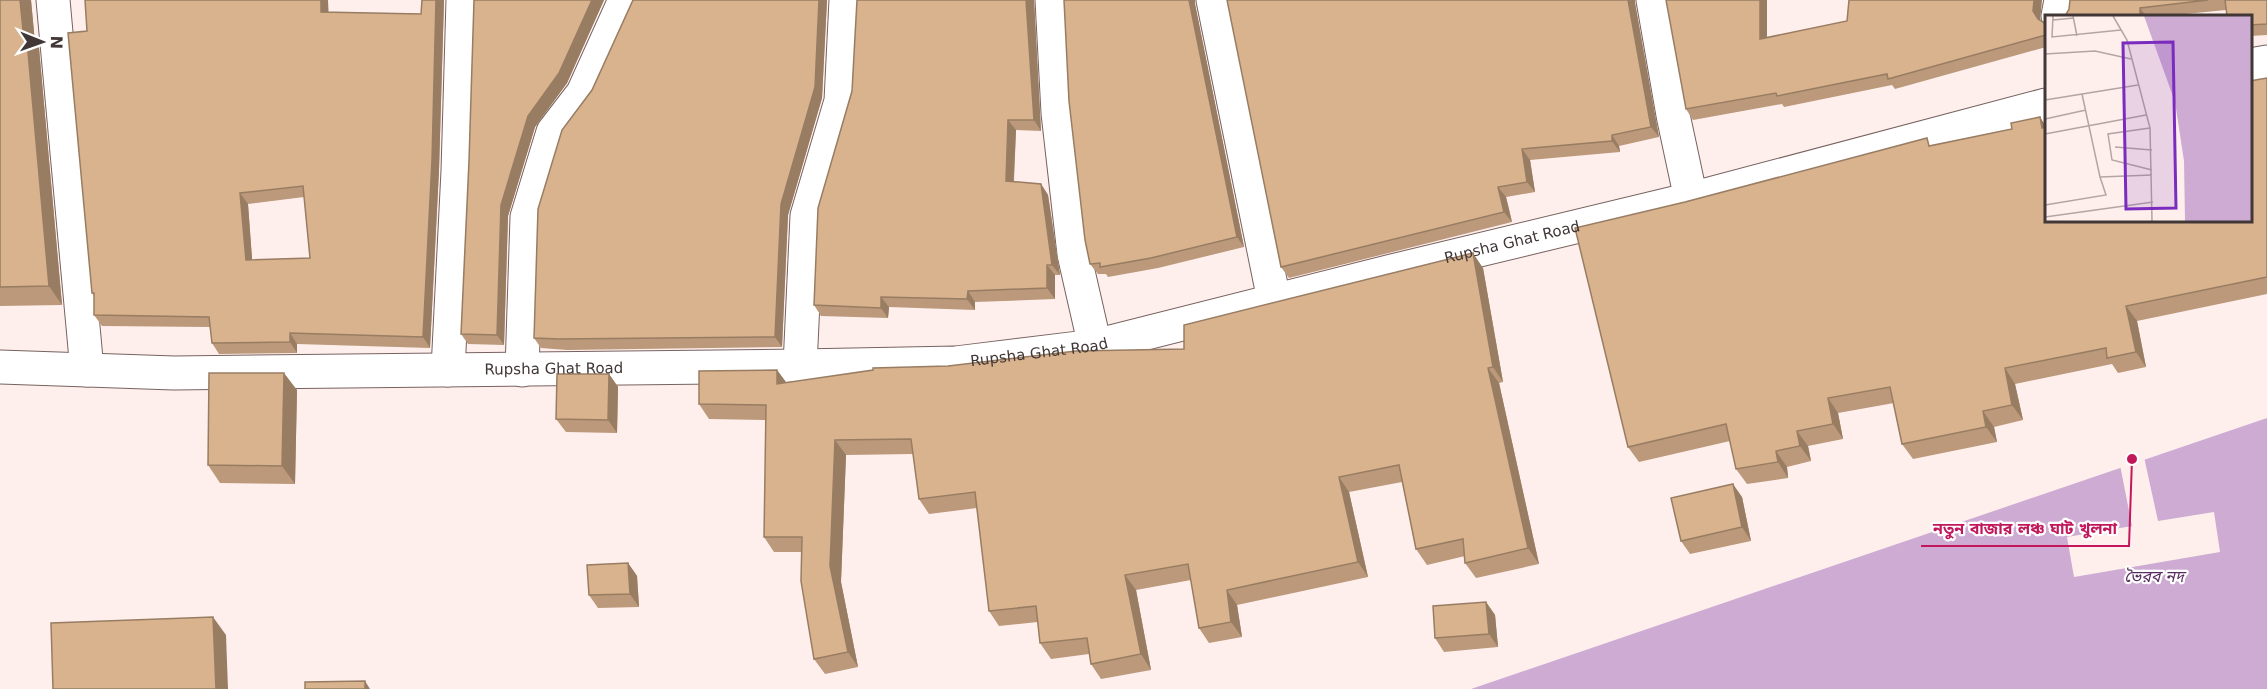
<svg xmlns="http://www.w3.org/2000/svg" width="2267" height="689" viewBox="0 0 2267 689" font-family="'DejaVu Sans','Noto Sans Bengali',sans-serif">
  <rect width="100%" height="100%" fill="#feefed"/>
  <!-- water -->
  <polygon fill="#cdabd3" points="2267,418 2267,689 1471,689"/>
  <!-- pier -->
  <polygon fill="#feefed" points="2144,457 2158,521 2214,512 2220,552 2074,577 2067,537 2132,526 2120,465"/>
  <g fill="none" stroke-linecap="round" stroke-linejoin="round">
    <defs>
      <g id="minor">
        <polyline points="53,0 87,370"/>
        <polyline points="1052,0 1058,113 1074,254 1095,346"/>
        <polyline points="1213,0 1274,300"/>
        <polyline points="1653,0 1673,115 1691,199"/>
        <polyline points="2058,16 2061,0"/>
        <polyline points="800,366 807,216 841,101 846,0"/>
        <polyline points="448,370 458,171 463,0"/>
        <polyline points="522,370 527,217 553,132 583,93 625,0"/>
      </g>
      <g id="tertiary">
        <polyline points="2250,65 2267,62"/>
        <path id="s1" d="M 0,367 L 174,373 L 800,366 L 956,363 L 1095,346 L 1392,271 L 1691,199 L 2046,105"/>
      </g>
    </defs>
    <!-- minor casing -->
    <use href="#minor" stroke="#77625f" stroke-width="35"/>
    <!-- tertiary casing -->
    <use href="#tertiary" stroke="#77625f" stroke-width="35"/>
    <!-- minor -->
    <use href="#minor" stroke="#fff" stroke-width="33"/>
    <!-- tertiary -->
    <use href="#tertiary" stroke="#fff" stroke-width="33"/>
  </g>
  <!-- wall -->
  <g fill="#bb997a" fill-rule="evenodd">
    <polygon points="0,0 31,0 35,43 39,48 62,305 0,306"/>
    <path d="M 85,0 L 328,0 L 328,12 L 421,14 L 422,0 L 444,0 L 439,170 L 430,348 L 297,344 L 297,353 L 219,354 L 212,343 L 210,327 L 102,326 L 94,315 L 94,296 L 92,293 L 87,31 ZM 304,197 L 310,258 L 252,260 L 248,204 Z"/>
    <polygon points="474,0 604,0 567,83 535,127 508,216 504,345 468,344 461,334 469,161"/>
    <polygon points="633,0 827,0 822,98 788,215 782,347 567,350 541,348 534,338 592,90"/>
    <polygon points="1034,0 1041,131 1016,130 1014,182 1041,184 1048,195 1060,275 1055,275 1055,299 975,302 975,310 889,307 888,318 821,316 814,305 852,91"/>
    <polygon points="1767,0 1767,37 2040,20 2046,24 2046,47 1895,89 1892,85 1784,107 1782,104 1693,120 1686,109"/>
    <polygon points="2070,0 2267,0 2267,35 2250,36 2250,16 2226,10 2165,16 2065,16 2069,9"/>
    <polygon points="1635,3 1659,137 1619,146 1620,152 1530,160 1535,192 1506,197 1512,222 1289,278 1281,267"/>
    <polygon points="1195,4 1244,247 1158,268 1108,277 1106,274 1098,274 1090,264"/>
    <polygon points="2267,78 2267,294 2137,321 2146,367 2118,373 2112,364 2015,384 2023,420 1994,427 1997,442 1913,459 1902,444 1894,403 1838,413 1843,439 1808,446 1811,461 1787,467 1788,478 1747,484 1736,469 1730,441 1639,462 1628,447 1932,145 2012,129 2040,117 2046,127 2046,220"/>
    <polygon points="1483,268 1503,382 1499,383 1539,564 1476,578 1465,563 1465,556 1427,565 1416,549 1402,482 1349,492 1368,577 1237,605 1242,637 1209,643 1199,628 1191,580 1136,590 1151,670 1101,679 1091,664 1089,654 1051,659 1040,643 1038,622 999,626 989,611 977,508 929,514 919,499 913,454 846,455 841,582 858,667 825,674 814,659 801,552 774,552 764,537 766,420 709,419 699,404 777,370 786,382 948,366 1184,349"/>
    <polygon points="609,374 618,387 617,433 566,432 556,419"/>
    <polygon points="297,390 295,484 220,483 208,465"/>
    <polygon points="1742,497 1751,541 1690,554 1681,541"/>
    <polygon points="628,563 637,576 639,607 598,608 589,595"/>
    <polygon points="1486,602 1495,615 1498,647 1444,652 1435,638"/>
  </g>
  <!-- shaded-wall -->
  <g fill="#987d63">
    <polygon points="20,0 31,0 35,43 39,48 62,305 49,286"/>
    <polygon points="321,0 328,0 329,22 321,12"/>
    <polygon points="436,0 444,0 439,170 430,348 423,337"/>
    <polygon points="592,0 604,0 567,83 535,127 508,216 504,345 497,335 501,205 528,116"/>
    <polygon points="819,0 827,0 822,98 788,215 782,347 775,337 781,204"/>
    <polygon points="1026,0 1034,0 1041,131 1034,120"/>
    <polygon points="1189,0 1195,0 1195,4 1244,247 1237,237"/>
    <polygon points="1628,0 1635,0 1635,3 1659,137 1651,127"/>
    <polygon points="1760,0 1767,0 1767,49 1760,39"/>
    <polygon points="2034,0 2042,0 2040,22 2033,11"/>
    <polygon points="2140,8 2146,16 2140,16"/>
    <polygon points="2040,117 2046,127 2042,128"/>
    <polygon points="1008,120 1016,130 1013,192 1006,181"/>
    <polygon points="1612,135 1619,146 1620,152 1612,141"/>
    <polygon points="1522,149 1530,160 1535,192 1527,182"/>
    <polygon points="1041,184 1048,195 1060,275 1052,265"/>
    <polygon points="1498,187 1506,197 1512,222 1504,212"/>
    <polygon points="240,193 248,204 253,271 246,260"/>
    <polygon points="1473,253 1483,268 1503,382 1493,367"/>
    <polygon points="1047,265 1055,275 1055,299 1047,288"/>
    <polygon points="968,291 975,302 975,310 967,299"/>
    <polygon points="881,297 889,307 888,318 881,308"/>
    <polygon points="2126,306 2137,321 2146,367 2136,352"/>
    <polygon points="290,333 297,344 297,353 290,342"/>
    <polygon points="1488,368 1499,383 1539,564 1528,548"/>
    <polygon points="2005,368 2015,384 2023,420 2012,405"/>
    <polygon points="777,370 788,385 777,384"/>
    <polygon points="284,373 297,390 295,484 282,466"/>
    <polygon points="609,374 618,387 617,433 608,420"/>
    <polygon points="1828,398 1838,413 1843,439 1833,424"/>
    <polygon points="1983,411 1994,427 1997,442 1986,427"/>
    <polygon points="1797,431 1808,446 1811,461 1800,446"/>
    <polygon points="835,440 846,455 841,582 858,667 848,652 830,566"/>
    <polygon points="1776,451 1787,467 1788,478 1778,462"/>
    <polygon points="1339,477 1349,492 1368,577 1358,562"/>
    <polygon points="1733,484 1742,497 1751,541 1742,527"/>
    <polygon points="628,563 637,576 639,607 630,594"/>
    <polygon points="1125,575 1136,590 1151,670 1141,654"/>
    <polygon points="1227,590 1237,605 1242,637 1231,622"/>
    <polygon points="1486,602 1495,615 1498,647 1489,634"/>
    <polygon points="213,617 226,635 228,689 216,689"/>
    <polygon points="365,681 370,689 365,689"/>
  </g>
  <!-- building -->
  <g fill="#d9b28e" stroke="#987d63" stroke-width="1.5" fill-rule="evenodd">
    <polygon points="0,0 20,0 23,30 26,30 49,286 0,287"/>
    <path d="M 85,0 L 321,0 L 321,12 L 421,14 L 422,0 L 436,0 L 432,160 L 423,337 L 290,333 L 290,342 L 212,343 L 209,317 L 94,315 L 94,293 L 92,293 L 68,33 L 87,31 ZM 303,186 L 310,258 L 246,260 L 240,193 Z"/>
    <polygon points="474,0 592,0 559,73 528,116 501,205 497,335 461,334 469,161"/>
    <polygon points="633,0 819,0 815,87 781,204 775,337 559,339 534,338 538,209 562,130 592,90"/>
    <polygon points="857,0 1026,0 1034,120 1008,120 1006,181 1041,184 1052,265 1047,265 1047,288 968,291 967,299 881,297 881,308 814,305 818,208 852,91"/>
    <polygon points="1064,0 1189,0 1237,237 1151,258 1100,267 1100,263 1090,264 1085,240 1069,101"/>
    <polygon points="1227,0 1628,0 1651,127 1612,135 1612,141 1522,149 1527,182 1498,187 1504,212 1281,267"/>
    <polygon points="1666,0 1760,0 1760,39 1847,21 1849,0 2034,0 2033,11 2038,19 2046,24 2046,35 1888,79 1887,74 1777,96 1776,93 1686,109"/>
    <polygon points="2070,0 2208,0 2140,8 2140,16 2065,16 2069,9"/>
    <polygon points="2225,0 2267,0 2267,24 2250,25 2250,16 2227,16"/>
    <polygon points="2267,78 2267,277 2126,306 2136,352 2107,358 2106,348 2005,368 2012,405 1983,411 1986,427 1902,444 1890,387 1828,398 1833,424 1797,431 1800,446 1776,451 1778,462 1736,469 1726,424 1628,447 1575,228 1685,202 1927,138 1929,146 2012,129 2011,123 2040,117 2042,128 2046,127 2046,220 2250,220 2250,81"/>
    <polygon points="1473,253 1493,367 1488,368 1528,548 1465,563 1463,539 1416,549 1399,465 1339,477 1358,562 1227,590 1231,622 1199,628 1188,564 1125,575 1141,654 1091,664 1087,638 1040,643 1036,606 989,611 975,492 919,499 911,439 835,440 830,566 848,652 814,659 801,581 802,537 764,537 766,405 699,404 699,371 777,370 777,384 873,370 873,368 948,366 1076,351 1184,349 1184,325"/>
    <polygon points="209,373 284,373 282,466 208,465"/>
    <polygon points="557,374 609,374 608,420 556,419"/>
    <polygon points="1733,484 1742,527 1681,541 1671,498"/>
    <polygon points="628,563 630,594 589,595 587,565"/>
    <polygon points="1486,602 1489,634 1435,638 1433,606"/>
    <polygon points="213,617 216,689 53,689 51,623"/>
    <polygon points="365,681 365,689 305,689 305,682"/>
  </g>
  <g text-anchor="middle" stroke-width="4.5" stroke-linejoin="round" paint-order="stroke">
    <!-- street labels -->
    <g font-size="15" fill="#413736" stroke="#fff">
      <text dy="5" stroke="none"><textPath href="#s1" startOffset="1526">Rupsha Ghat Road</textPath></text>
      <text dy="5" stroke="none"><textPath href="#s1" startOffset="1040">Rupsha Ghat Road</textPath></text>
      <text dy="5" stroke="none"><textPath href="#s1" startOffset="554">Rupsha Ghat Road</textPath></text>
    </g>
    <!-- water labels -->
    <g font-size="16" font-style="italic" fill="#562c5e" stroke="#fff">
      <text x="2154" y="582">ভৈরব নদ</text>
    </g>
  </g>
  <!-- overview -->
  <g transform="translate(2045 15)">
    <rect width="207" height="207" fill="#feefed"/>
    <path d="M 99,1 L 207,1 L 207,206 L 140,206 L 139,146 L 130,87 Z" fill="#cdabd3"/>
    <path fill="none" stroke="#b2a5a4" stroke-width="1.5" d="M 8,1 L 7,22 L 76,15M 28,1 L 32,21M 68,1 L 82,25 L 105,113 L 107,206M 8,5 L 29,3M 0,39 L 50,36 L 86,44M 37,79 L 55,162 L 107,160M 0,85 L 93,70M 0,104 L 41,95M 105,113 L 63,119 L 67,145 L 107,155M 0,119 L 101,100M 70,132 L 107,135M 0,190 L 61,180 L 55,162M 0,202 L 108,187"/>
    <path fill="#7b2cbf" fill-opacity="0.15" stroke="#7b2cbf" stroke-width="3" d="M 128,27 L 131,193 L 81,194 L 78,28 Z"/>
    <rect width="207" height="207" fill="none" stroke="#413736" stroke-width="3"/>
  </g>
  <!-- callouts -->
  <path fill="none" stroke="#c2185b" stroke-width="2" d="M2132 459L2129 546H1921"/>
  <circle fill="#c2185b" stroke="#fff" stroke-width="2" cx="2132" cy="459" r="6"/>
  <g font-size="16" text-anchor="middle" font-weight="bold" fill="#c2185b" stroke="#fff" stroke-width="4.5" stroke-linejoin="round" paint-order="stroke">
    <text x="2025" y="534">নতুন বাজার লঞ্চ ঘাট খুলনা</text>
  </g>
  <!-- north arrow -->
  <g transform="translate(42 42) rotate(91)" stroke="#ffffff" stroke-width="4.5" paint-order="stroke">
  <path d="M0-4.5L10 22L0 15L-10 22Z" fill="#413736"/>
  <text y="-9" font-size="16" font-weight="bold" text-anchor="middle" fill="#413736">N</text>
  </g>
</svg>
